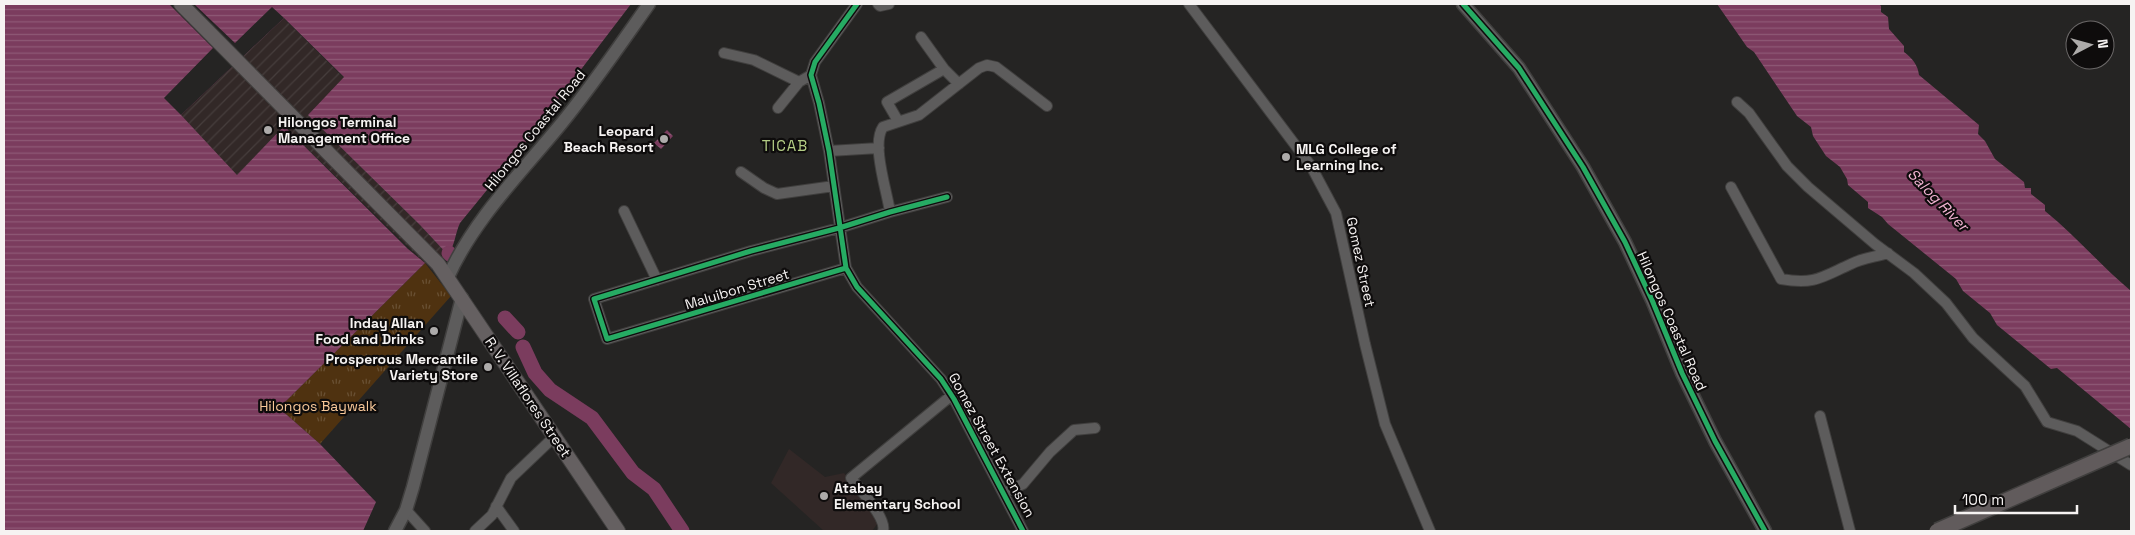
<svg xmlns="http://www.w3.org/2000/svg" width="2135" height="535" viewBox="0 0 2135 535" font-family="'Space Grotesk',sans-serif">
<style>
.built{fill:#322827}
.industrial{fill:url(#industrial-furrows)}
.park{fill:url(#park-tufts)}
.water{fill:url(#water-rules)}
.pier{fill:#252423}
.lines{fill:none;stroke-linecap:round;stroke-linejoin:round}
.river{stroke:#7b3c5e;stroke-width:15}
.minor-casing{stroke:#403f3e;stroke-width:12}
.tertiary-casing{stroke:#403f3e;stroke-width:15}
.secondary-casing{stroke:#403f3e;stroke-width:16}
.minor{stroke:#5d5c5c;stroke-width:10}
.tertiary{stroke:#5d5c5c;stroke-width:12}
.secondary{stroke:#656061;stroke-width:14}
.primary-bridge-casing{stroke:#403f3e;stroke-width:18;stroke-linecap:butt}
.primary-bridge{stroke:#615b5c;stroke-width:15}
.cycleway-casing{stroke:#0e0c0c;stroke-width:8}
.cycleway{stroke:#26ab63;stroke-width:5}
.poi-dot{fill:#adabaa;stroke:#0e0c0c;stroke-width:2}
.labels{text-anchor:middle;stroke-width:4.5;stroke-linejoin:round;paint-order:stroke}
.poi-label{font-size:14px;font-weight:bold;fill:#f6f3f2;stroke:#0e0c0c;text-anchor:start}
.street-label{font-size:14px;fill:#f6f3f2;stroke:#0e0c0c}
.park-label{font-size:14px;fill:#f8c899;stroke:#0e0c0c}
.neighbourhood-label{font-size:15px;letter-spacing:1px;fill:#b3cc84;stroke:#0e0c0c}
.water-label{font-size:15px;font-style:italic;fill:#f3b4d3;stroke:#0e0c0c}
</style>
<defs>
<pattern id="industrial-furrows" width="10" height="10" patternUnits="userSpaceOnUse" patternTransform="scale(1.25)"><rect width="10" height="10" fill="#322827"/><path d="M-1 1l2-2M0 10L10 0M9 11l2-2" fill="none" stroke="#463d3c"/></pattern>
<pattern id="park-tufts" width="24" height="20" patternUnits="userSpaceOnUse" patternTransform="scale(1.25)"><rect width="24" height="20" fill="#4f3210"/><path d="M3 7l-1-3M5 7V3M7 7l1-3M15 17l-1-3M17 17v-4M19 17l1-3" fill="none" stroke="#695033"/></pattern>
<pattern id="water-rules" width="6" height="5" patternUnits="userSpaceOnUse" patternTransform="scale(1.25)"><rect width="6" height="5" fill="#7b3c5e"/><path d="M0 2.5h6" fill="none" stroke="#8e5976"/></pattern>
</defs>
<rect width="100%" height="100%" fill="#252423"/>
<!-- built -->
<path class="built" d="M789,449L825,477L844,473L872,510L878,523L872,531H824L771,483Z"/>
<!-- industrial -->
<path class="industrial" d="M272,7L344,78L308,115L420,225L448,255L432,270L284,126L237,175L164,98Z"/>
<!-- park -->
<path class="park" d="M425,263L451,296L320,444L279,408Z"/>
<!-- water -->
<path class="water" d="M4,4H631L518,152L460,223C455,234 455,245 448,255L420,225L308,115L344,77L284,18L181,115L237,175L284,126L408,249L425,263L279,408L320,444L376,502L363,531H4Z
M1717,4H1879L1881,6V12L1888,17L1889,29L1904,46V52C1912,58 1918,65 1919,75L1979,125L1978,134L1985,141L1995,159L2024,182L2025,188H2031V194L2045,205V211C2076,236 2101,266 2131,291V429L2057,368L2051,369L1997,325L1990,313L1963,291L1956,279L1888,224L1882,217L1868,208V202L1848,185L1847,179L1840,167L1826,156L1813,136L1811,127L1797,116L1754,52L1747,47Z
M667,130L673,136L661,149L654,143Z"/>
<!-- pier -->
<path class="pier" d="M169,4H194L235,43L272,7L284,18L181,115L164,98L213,48Z"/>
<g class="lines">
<!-- river -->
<path class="river" d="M449,253L451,255
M505,318L518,332
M523,347L535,373L550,390L592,418L633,473L654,489L682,531"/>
<defs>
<path id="minor" d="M857,4L815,62L811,75L819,103L829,151L846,268L857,287L941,379L954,399L1023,531
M878,4L880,6L889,4
M1189,4L1311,166L1336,213L1365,344L1385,424L1430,531
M921,37L944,69
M724,53L754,60L799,82L811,75
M1737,102L1749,113L1787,166L1808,187L1875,244L1914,273L1946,303L1973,338L2025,386L2047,422L2077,431L2131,465
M778,108L799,82
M898,121L887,102L944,69L959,84
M829,151L879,148
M741,172L764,188L777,194L834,186
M1731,187L1781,279C1815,285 1822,277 1851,264C1862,258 1876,257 1888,253
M624,211L657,280
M890,212C887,191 871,144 883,127L919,115L979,68L987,65L996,67L1047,106
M846,268L607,339L594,299L751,251L839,228L890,212L947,197
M1820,416L1850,531
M1004,493L1023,484L1050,452L1074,430L1095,428
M496,506L514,531
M406,510L425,531
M475,531L492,515L511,478L554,437
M883,531C887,518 860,490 851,478L952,395"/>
<path id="tertiary" d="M1463,4L1519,68L1583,167L1625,242L1652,300L1682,373L1715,441L1765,531
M448,277C474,219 521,173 561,124C592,86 620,45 649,4
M395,531L406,510L413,487L462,298"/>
<path id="secondary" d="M181,4L438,264L618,531"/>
</defs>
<!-- minor casing -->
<use href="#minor" class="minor-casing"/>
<!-- tertiary casing -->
<use href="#tertiary" class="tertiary-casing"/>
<!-- secondary casing -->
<use href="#secondary" class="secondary-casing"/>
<!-- minor -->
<use href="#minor" class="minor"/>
<!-- tertiary -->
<use href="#tertiary" class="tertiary"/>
<!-- secondary -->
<use href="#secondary" class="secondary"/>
<defs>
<path id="primary-bridge" d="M1937,531L2131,446"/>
</defs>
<!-- primary-bridge casing -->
<use href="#primary-bridge" class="primary-bridge-casing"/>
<!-- primary-bridge -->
<use href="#primary-bridge" class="primary-bridge"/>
<defs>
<path id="cycleway" d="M857,4L815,62L811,75L819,103L829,151L846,268L857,287L941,379L954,399L1023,531
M1463,4L1519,68L1583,167L1625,242L1652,300L1682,373L1715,441L1765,531
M846,268L607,339L594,299L751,251L839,228L890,212L947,197"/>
</defs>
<!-- cycleway casing -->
<use href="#cycleway" class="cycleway-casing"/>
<!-- cycleway -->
<use href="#cycleway" class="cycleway"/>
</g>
<!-- markers -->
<g class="poi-dot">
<circle cx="268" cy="130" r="5"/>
<circle cx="664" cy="139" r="5"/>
<circle cx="1286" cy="157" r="5"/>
<circle cx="434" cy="331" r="5"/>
<circle cx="488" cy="367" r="5"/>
<circle cx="824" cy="496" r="5"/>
</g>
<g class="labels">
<!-- poi labels -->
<g class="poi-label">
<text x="278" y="127">Hilongos Terminal<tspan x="278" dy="16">Management Office</tspan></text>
<text x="654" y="136" text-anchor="end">Leopard<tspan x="654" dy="16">Beach Resort</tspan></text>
<text x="1296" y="154">MLG College of<tspan x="1296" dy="16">Learning Inc.</tspan></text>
<text x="424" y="328" text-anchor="end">Inday Allan<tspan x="424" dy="16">Food and Drinks</tspan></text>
<text x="478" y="364" text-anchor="end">Prosperous Mercantile<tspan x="478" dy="16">Variety Store</tspan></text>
<text x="834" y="493">Atabay<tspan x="834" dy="16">Elementary School</tspan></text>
</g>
<!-- street labels -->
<g class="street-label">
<text transform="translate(535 130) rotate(-51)" y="5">Hilongos Coastal Road</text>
<text transform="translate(1361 262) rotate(78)" y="5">Gomez Street</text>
<text transform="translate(737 289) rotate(-17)" y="5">Maluibon Street</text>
<text transform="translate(1672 321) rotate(66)" y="5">Hilongos Coastal Road</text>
<text transform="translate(528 397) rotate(56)" y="5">R. V. Villaflores Street</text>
<text transform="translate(992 445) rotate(61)" y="5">Gomez Street Extension</text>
</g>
<!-- park labels -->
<g class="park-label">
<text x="318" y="411">Hilongos Baywalk</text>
</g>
<!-- neighbourhood labels -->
<g class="neighbourhood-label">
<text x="785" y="151">TICAB</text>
</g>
<!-- water labels -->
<g class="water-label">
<text transform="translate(1938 200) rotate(46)" y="5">Salog River</text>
</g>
</g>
<!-- border -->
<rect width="2135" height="535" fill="none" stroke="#f6f3f2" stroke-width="10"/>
<!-- north arrow -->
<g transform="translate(2090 45) rotate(84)"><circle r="24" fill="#0e0c0c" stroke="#6b6868"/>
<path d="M0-4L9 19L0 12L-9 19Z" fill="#adabaa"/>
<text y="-8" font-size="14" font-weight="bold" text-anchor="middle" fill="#f6f3f2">N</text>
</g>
<!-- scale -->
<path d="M1955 505v8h122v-8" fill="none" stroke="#f6f3f2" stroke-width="2.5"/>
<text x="1962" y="505" font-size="15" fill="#f6f3f2" stroke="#0e0c0c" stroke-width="4" paint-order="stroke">100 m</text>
</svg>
